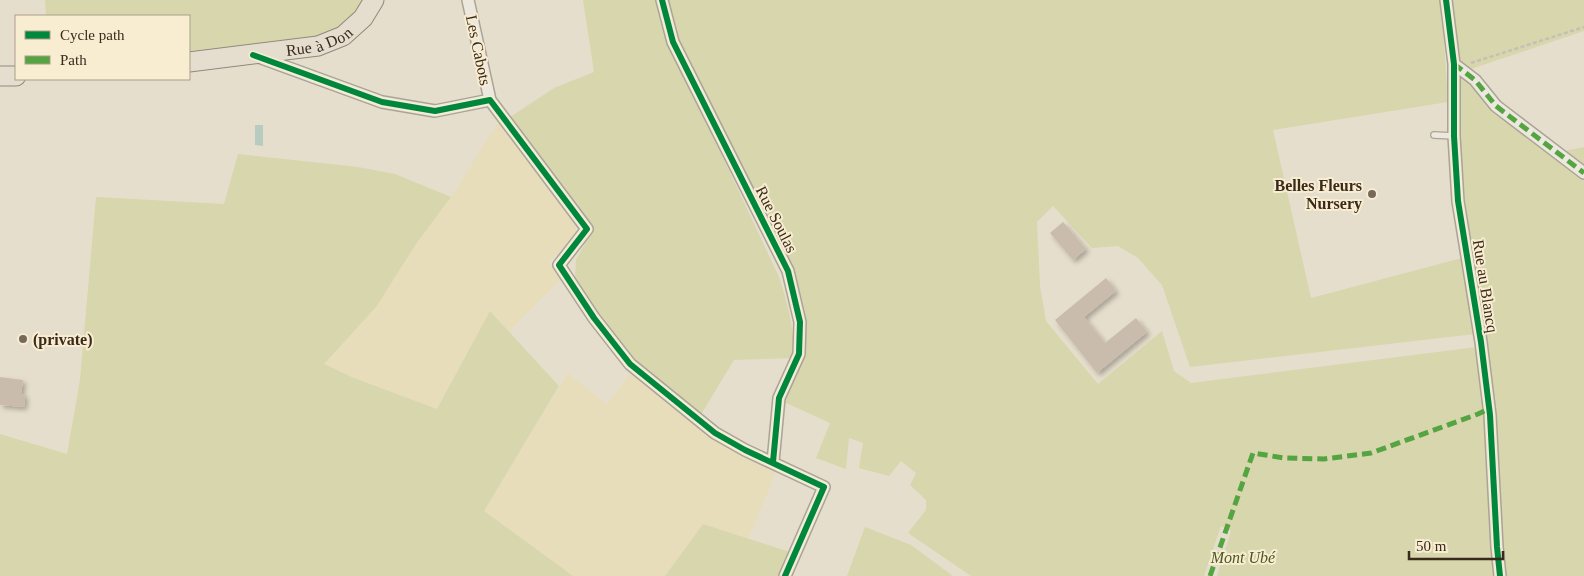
<svg xmlns="http://www.w3.org/2000/svg" width="1584" height="576" viewBox="0 0 1584 576" font-family="Georgia,serif">
<style>
.farmland{fill:#e7ddbb}
.green{fill:#d7d6ad}
.water{fill:#b8cbbf}
.building{fill:#cabcad;filter:url(#shadow)}
.lines{fill:none;stroke-linecap:round;stroke-linejoin:round}
.lane-casing{stroke:#aba395;stroke-width:8}
.street-casing{stroke:#aba395;stroke-width:14}
.primary-casing{stroke:#90887c;stroke-width:21}
.path{stroke:#c6bfb5;stroke-width:2.5;stroke-dasharray:4 2.5;stroke-linecap:butt}
.lane{stroke:#ede8de;stroke-width:5.5}
.street{stroke:#ede8de;stroke-width:11}
.primary{stroke:#e5decf;stroke-width:19}
.quiet{stroke:#54a441;stroke-width:5;stroke-dasharray:10 5;stroke-linecap:butt}
.cycleway-casing{stroke:#f8ecd1;stroke-width:9}
.cycleway{stroke:#00873e;stroke-width:6}
.poi-dot{fill:#76695a;stroke:#f8ecd1;stroke-width:2}
.labels{text-anchor:middle;stroke-width:4;stroke-linejoin:round;paint-order:stroke}
.street-label{font-size:16px;fill:#3a2a1c;stroke:#f8ecd1}
.poi-label{font-size:16px;font-weight:bold;fill:#3a2a1c;stroke:#f8ecd1;text-anchor:end}
.park-label{font-size:16px;font-style:italic;fill:#4c5821;stroke:#f8ecd1}
</style>
<defs>
<filter id="shadow"><feDropShadow dx="3" dy="3" stdDeviation="2.5" flood-color="#0004"/></filter>
</defs>
<rect width="100%" height="100%" fill="#e6decc"/>
<!-- farmland -->
<path class="farmland" d="M499,121L576,227V237L549,262L561,279L509,331L490,311L437,409L354,378L324,364L376,307L416,244L451,197Z
M631,372L710,435L778,467L748,539L703,524L665,576H573L484,511L568,373L607,405Z"/>
<!-- green -->
<path class="green" d="M45,0H367L349,22L319,36L189,51V16H46Z
M583,0H658L667,38L779,277C788,305 795,329 793,358L734,360L700,416L632,357L600,318L575,277L576,260L593,229L510,117L554,88L594,72Z
M668,0H1441L1443,24L1448,102L1273,130L1311,298L1462,258L1475,334L1190,367L1162,285L1138,258L1118,246L1092,248L1053,206L1037,222L1040,286L1046,321L1098,384L1162,331L1174,371L1191,383L1477,347L1486,416L1492,558L1495,576H1217L1231,531L1221,526L1204,576H971L908,533L926,510V500L910,485L916,473L901,461L889,476L859,468L863,443L849,438L846,469L816,458L830,423L782,401L805,322L677,36Z
M1451,0H1584V31L1471,69L1463,63L1458,56Z
M1459,75L1465,76L1584,176V576H1506L1502,547L1494,398L1469,235L1461,161Z
M1584,147V169L1559,152Z
M238,154L358,167L395,174L451,197L416,244L376,307L324,364L354,378L437,409L490,311L559,386L484,511L573,576H0V434L67,454L80,380L96,197L224,204Z
M703,524L790,552L781,576H665Z
M865,527L911,545L953,576H847Z"/>
<!-- water -->
<path class="water" d="M255,125H263V146L255,145Z"/>
<!-- building -->
<path class="building" d="M1063,222L1086,249L1073,260L1050,233Z
M1106,278L1116,291L1084,317L1105,343L1136,318L1147,332L1097,373L1055,320Z
M0,377L23,380L21,394L25,395L24,407L0,405Z"/>
<g class="lines">
<defs>
<path id="lane" d="M1434,135L1454,136"/>
<path id="street" d="M468,0L490,100
M662,0L673,42L788,271L800,322L799,354L779,398L773,462
M1446,0L1454,64V136L1458,201L1481,342L1490,415L1497,547L1500,576
M256,56L382,102L435,111L490,100L587,229L559,265L594,318L630,364L715,433L745,450L824,487L785,576
M1454,64L1475,80L1496,106L1584,173"/>
<g id="primary">
<path id="s1" d="M189,62L318,46L343,36L363,18L374,0"/>
<path d="M0,76H16"/>
</g>
</defs>
<!-- lane casing -->
<use href="#lane" class="lane-casing"/>
<!-- street casing -->
<use href="#street" class="street-casing"/>
<!-- primary casing -->
<use href="#primary" class="primary-casing"/>
<!-- path -->
<path class="path" d="M1471,63L1584,27"/>
<!-- lane -->
<use href="#lane" class="lane"/>
<!-- street -->
<use href="#street" class="street"/>
<!-- primary -->
<use href="#primary" class="primary"/>
<!-- quiet -->
<path class="quiet" d="M1454,64L1475,80L1496,106L1584,173
M1210,576L1253,453L1284,458L1324,459L1371,453L1478,414L1489,409"/>
<defs>
<path id="cycleway" d="M662,0L673,42L788,271L800,322L799,354L779,398L773,462
M1446,0L1454,64V136L1458,201L1481,342L1490,415L1497,547L1500,576
M253,55L382,102L435,111L490,100L587,229L559,265L594,318L630,364L715,433L745,450L824,487L785,576"/>
</defs>
<!-- cycleway casing -->
<use href="#cycleway" class="cycleway-casing"/>
<!-- cycleway -->
<use href="#cycleway" class="cycleway"/>
</g>
<!-- markers -->
<g class="poi-dot">
<circle cx="1372" cy="194" r="5"/>
<circle cx="23" cy="339" r="5"/>
</g>
<g class="labels">
<!-- street labels -->
<g class="street-label">
<text dy="6" stroke="none"><textPath href="#s1" startOffset="132">Rue à Don</textPath></text>
<text transform="translate(479 50) rotate(78)" y="6">Les Cabots</text>
<text transform="translate(777 219) rotate(63)" y="6">Rue Soulas</text>
<text transform="translate(1486 286) rotate(81)" y="6">Rue au Blancq</text>
</g>
<!-- poi labels -->
<g class="poi-label">
<text x="1362" y="191">Belles Fleurs<tspan x="1362" dy="18">Nursery</tspan></text>
<text x="33" y="345" text-anchor="start">(private)</text>
</g>
<!-- park labels -->
<g class="park-label">
<text x="1243" y="563">Mont Ubé</text>
</g>
</g>
<!-- legend -->
<rect x="15" y="15" width="175" height="65" fill="#f8ecd1" stroke="#ac9e89"/>
<rect x="25" y="31" width="25" height="8" fill="#00873e" stroke="#ac9e89"/>
<text x="60" y="40" font-size="15" fill="#3a2a1c">Cycle path</text>
<rect x="25" y="56" width="25" height="8" fill="#54a441" stroke="#ac9e89"/>
<text x="60" y="65" font-size="15" fill="#3a2a1c">Path</text>
<!-- scale -->
<path d="M1409 551v8h94v-8" fill="none" stroke="#3a2a1c" stroke-width="2.5"/>
<text x="1416" y="551" font-size="15" fill="#3a2a1c" stroke="#f8ecd1" stroke-width="4" paint-order="stroke">50 m</text>
</svg>
